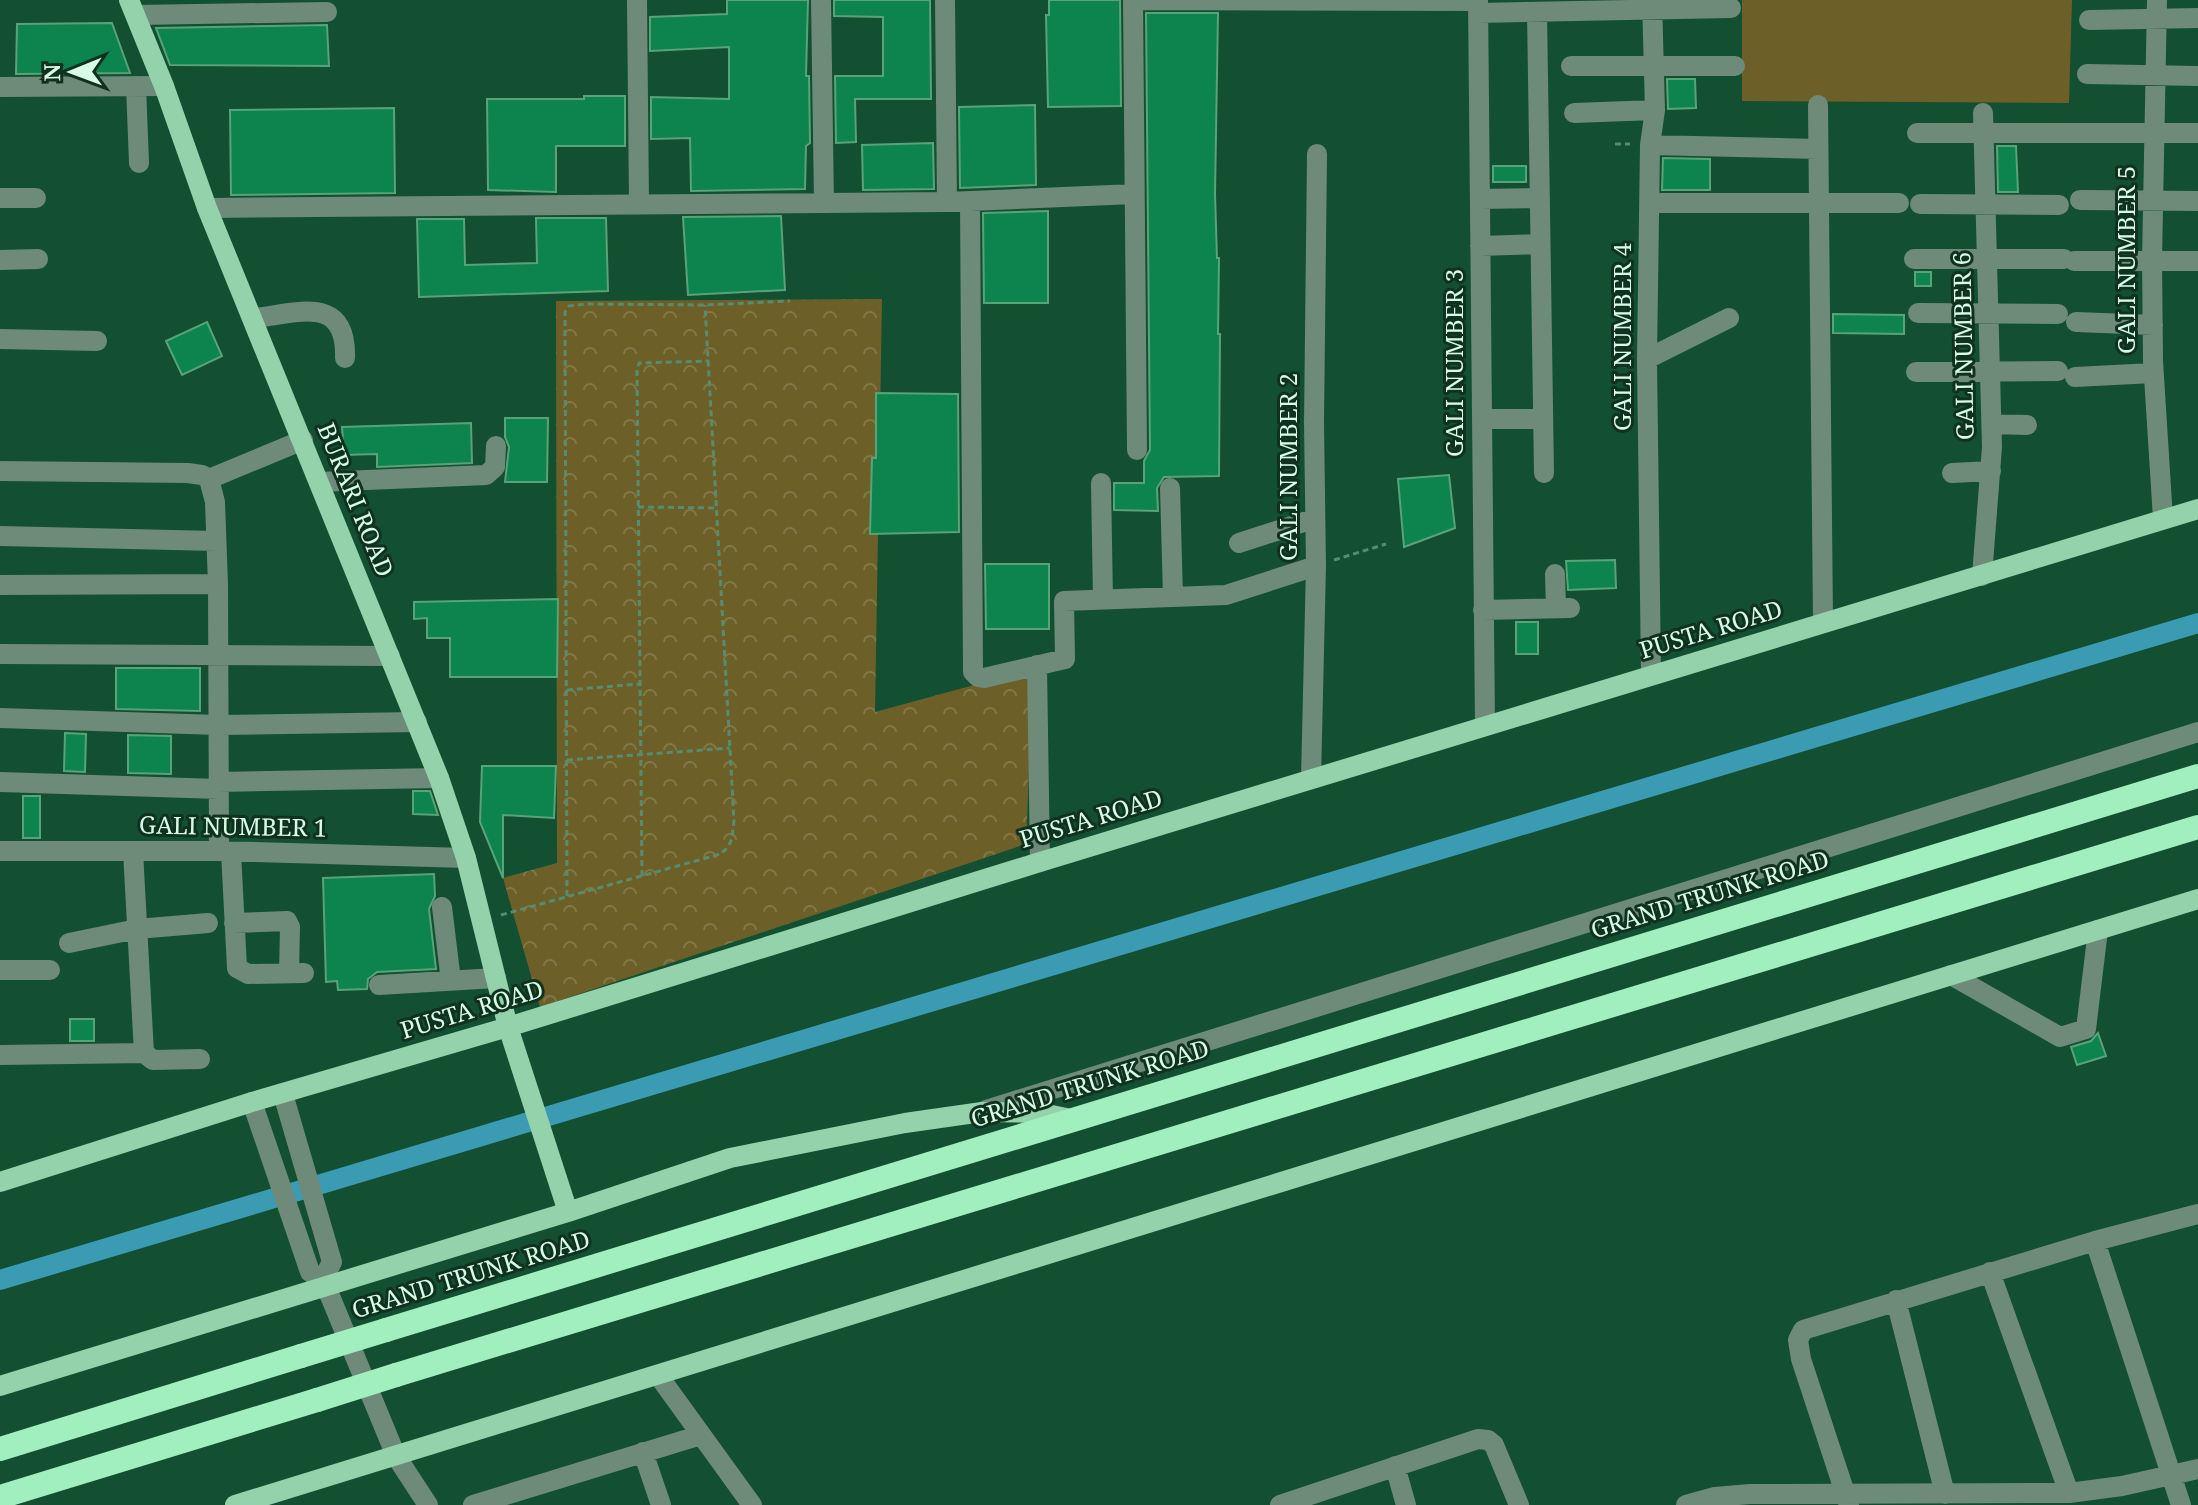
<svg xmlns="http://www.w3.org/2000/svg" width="2198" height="1505" viewBox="0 0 2198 1505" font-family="'Noto Serif',serif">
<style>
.grass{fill:#6c6028}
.park{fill:url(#park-crowns)}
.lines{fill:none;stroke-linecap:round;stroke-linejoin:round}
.canal{stroke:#3b9bb2;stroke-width:20}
.building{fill:#0d834e;stroke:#58a377;stroke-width:2}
.path{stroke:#588c70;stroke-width:3;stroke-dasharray:6 4;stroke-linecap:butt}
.minor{stroke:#6d8b78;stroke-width:20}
.major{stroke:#93d2ab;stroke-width:20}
.highway{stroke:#a1eebe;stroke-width:24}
.highway-bridge{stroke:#a1eebe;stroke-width:24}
.labels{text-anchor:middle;stroke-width:6;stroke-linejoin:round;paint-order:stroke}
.street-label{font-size:24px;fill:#d7fce3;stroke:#11311f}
</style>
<defs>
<pattern id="park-crowns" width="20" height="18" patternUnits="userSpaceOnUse" patternTransform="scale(2)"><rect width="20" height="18" fill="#6c6028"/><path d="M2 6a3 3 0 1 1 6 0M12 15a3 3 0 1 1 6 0" fill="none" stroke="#807847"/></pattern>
</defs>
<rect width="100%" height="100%" fill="#134f31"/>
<!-- grass -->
<path class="grass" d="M1742,0H2072L2069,103L1742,101Z"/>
<!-- park -->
<path class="park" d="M882,299L875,712L1033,669L1026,844L540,1007L503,878L557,863L556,301Z"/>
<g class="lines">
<!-- canal -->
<path class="canal" d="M0,1280L2198,623"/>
</g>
<!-- building -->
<path class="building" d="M727,0H808L806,76H809L810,143L806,146L805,189L691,191L690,138L651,139V97L729,99V47L650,51V17L727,14Z
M834,0H930L931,99H855L856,142L836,143L835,76H883V17L834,16Z
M1049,0H1120L1121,106L1048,107L1046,15H1049Z
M1146,13H1218L1215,194L1217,258H1219L1218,334H1220L1219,476L1164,477L1157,488L1158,511L1114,510V483H1144V461L1150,450Z
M112,23L130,73L16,74L17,24Z
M327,25L329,66L170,65L156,28Z
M1667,79H1695L1696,108L1668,109Z
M584,96H625V146H556V192L488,190L487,99H584Z
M1035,105L1036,185L960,188L959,107Z
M394,108L395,193L231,195L230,110Z
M933,143L934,189L863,190L862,145Z
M1997,146H2016L2018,192H1998Z
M1663,158L1710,159V190H1662Z
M1493,166H1526V182H1493Z
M1048,211V303H984L983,213Z
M781,216L785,290L688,295L683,217Z
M536,218H606L608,291L419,297L417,219H464L465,265L537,263Z
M1915,272H1931V286H1915Z
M1833,314L1904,315V334L1833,333Z
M207,322L222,356L182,375L166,341Z
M876,393L958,394L959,532L870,534L872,458H876Z
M505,418H548L547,482H505L509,447L505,437Z
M471,423L472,463L377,467V454L344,455L342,427Z
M1449,475L1455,528L1404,547L1398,479Z
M1615,560L1616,588L1568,590L1566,561Z
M985,564H1049V629H986Z
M558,599L557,677H450V638H427V618L414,619V602Z
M1516,622H1538V654H1516Z
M116,668H200V711L116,709Z
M65,733L86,734L85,772L64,771Z
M128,735L171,736V774L128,773Z
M482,766H556L554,818L503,815V878L480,822Z
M413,791H430L438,815L413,814Z
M23,796H40V838H23Z
M434,874L435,896L429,909L436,969L377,972L368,979L367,989L338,990L337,981L326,982L323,878Z
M70,1019H94V1041H70Z
M2098,1033L2106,1056L2077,1065L2071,1047L2091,1041Z"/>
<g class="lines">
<!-- path -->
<path class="path" d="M1615,144H1630
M638,507L718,508
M1334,560L1386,544
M567,690L639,684
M567,760L730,748
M642,876L637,371L639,363L709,361
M567,896L565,312L569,306L587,304L705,305L790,301
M501,915L717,855C733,848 732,836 734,821L705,305"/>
<!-- minor -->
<path class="minor" d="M637,0L639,204
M821,0L824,203
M945,0L947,202
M1478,0L1485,726
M2157,0L2152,260L2153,361L2163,519
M1537,12L1544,473
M1478,13L1731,8
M136,15L327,12
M2089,20L2198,18
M1571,66H1735
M2087,74L2198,76
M136,86L139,163
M0,87L164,86
M1818,105L1823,622
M1574,113L1655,110
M1917,133H2198
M1650,145L1818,149
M0,198H36
M1480,199L1540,198
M2080,200L2198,201
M970,201L973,672L978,677L984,678L1065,659L1064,601L1226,595L1316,566
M1650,203H1899
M1920,204L2059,205
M207,208L947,202L1134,194
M1480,246L1540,244
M1914,259H2064
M0,260L38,259
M2074,261H2198
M1918,313L2058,314
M253,318C296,314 347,293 345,358
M2076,322L2153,325
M0,339L97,341
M1647,359L1729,318
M1916,372L2058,371
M2075,377L2153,373
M1482,419H1543
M1992,424L2027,425
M1137,450L1133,0L1478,1
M0,471L188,473L202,475L209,479L303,440
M1952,473L1991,471
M209,479L215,502L218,584L219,851
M319,482L486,475L495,467L496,446
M1101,483L1103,600
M1170,488L1173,597
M0,536L216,541
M1239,543L1313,519
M1555,574L1556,608
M1982,576L1992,447L1983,113
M0,585L218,584
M1483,610L1570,608
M0,654L390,656
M1037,665L1040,862
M1651,675L1647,359L1650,145L1655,110L1652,0
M0,718L219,725L417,722
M1311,779L1316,566L1314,423L1317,154
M0,782L219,789
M218,782L439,778
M0,851H219L466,858
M133,851L144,1053L153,1060L200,1059
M231,852L237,968L248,974L304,973
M442,907L451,981
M234,923L287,921L290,927L289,973
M69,943L137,929L208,923
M0,970H50
M1951,975L2060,1037L2086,1029L2098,930
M379,985L496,978
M0,1055L144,1053
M283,1094L332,1262L323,1279
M252,1102L310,1272L323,1279L396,1456L428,1505
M986,1110L2198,732
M2095,1241L2181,1505
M1990,1272L2069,1493
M1896,1300L1945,1494
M658,1375L752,1505
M643,1452L661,1505
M1395,1466L1406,1505
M473,1505L701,1435
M1280,1505L1478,1439L1488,1440L1494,1445L1519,1505
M1686,1505L1715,1497L1750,1494L2069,1493L2122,1486L2198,1469
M1849,1505L1801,1359L1798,1340L1803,1330L2095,1241L2198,1214"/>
<!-- major -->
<path class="major" d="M129,0L164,86L207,208L439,778L466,858L508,1027L568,1212
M0,1182L252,1102L508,1027L1040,862L2198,509
M0,1386L568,1212L730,1158L905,1123L982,1112L1042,1113L1071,1119
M235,1505L2198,899"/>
<!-- highway -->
<path class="highway" d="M386,1330L2198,776
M396,1375L2198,827
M0,1449L301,1356
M0,1497L317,1400"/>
<!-- highway-bridge -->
<path class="highway-bridge" d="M301,1356L386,1330
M317,1400L396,1375"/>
</g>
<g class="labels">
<!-- street labels -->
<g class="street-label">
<text transform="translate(2127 260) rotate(-90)" y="8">GALI NUMBER 5</text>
<text transform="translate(1623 337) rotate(-90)" y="8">GALI NUMBER 4</text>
<text transform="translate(1964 346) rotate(-91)" y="8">GALI NUMBER 6</text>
<text transform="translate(1455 363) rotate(-90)" y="8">GALI NUMBER 3</text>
<text transform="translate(1289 467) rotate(-90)" y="8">GALI NUMBER 2</text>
<text transform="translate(355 500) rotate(68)" y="8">BURARI ROAD</text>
<text transform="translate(1711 630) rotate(-17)" y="8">PUSTA ROAD</text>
<text transform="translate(1091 819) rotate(-17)" y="8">PUSTA ROAD</text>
<text transform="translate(233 827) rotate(1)" y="8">GALI NUMBER 1</text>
<text transform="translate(1710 895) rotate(-17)" y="8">GRAND TRUNK ROAD</text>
<text transform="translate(472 1010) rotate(-17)" y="8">PUSTA ROAD</text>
<text transform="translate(1090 1084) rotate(-17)" y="8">GRAND TRUNK ROAD</text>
<text transform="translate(471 1275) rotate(-17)" y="8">GRAND TRUNK ROAD</text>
</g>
</g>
<!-- north arrow -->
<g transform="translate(72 72) rotate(269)" stroke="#11311f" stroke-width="6" paint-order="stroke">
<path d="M0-6L14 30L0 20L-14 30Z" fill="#d7fce3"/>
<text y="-12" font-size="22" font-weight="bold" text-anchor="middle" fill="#d7fce3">N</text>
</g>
</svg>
